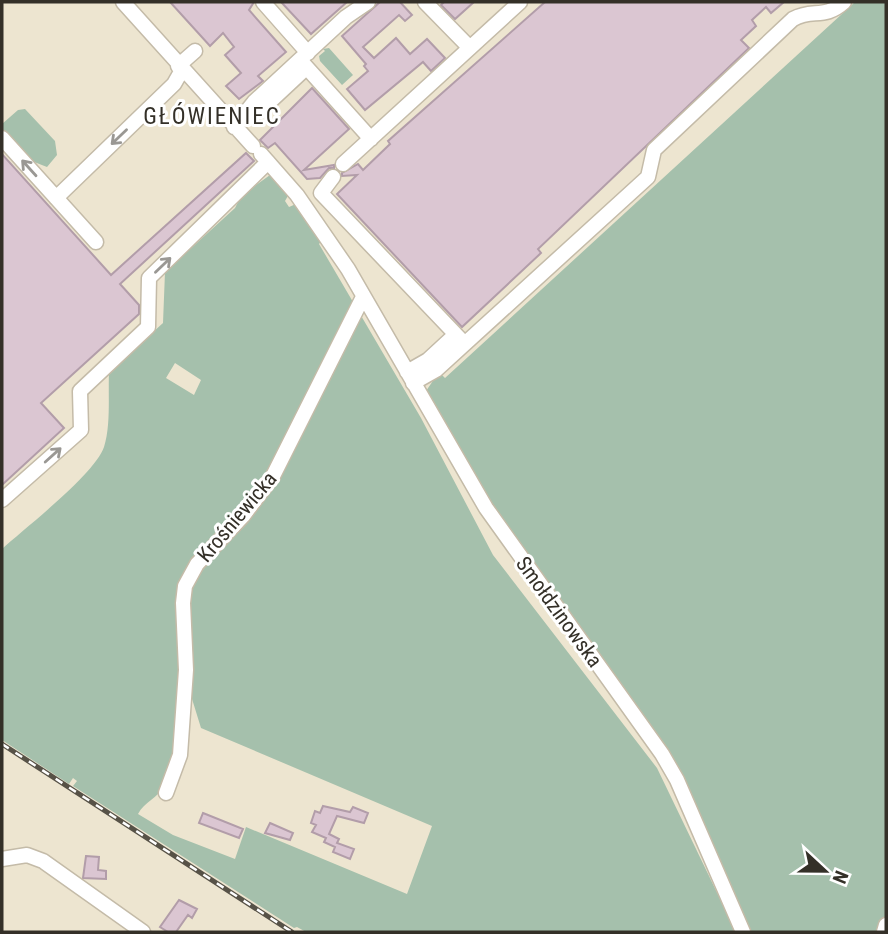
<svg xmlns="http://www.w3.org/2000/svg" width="888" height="934" viewBox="0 0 888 934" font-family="'Roboto Condensed',sans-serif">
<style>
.green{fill:#a5c0ac;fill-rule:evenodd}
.building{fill:#dbc6d2;stroke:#b29da9;stroke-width:2}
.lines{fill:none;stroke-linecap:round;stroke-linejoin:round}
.minor-casing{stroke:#c4bba8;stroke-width:17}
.minor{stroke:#fff;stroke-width:14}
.rail-casing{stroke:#575247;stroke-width:5}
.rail{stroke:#fff;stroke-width:2.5;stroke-dasharray:8;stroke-linecap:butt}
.oneway{stroke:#9a9894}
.labels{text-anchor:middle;stroke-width:6;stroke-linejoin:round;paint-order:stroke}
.street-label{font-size:21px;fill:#343028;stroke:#fff}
.neighbourhood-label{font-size:23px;letter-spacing:2px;fill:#343028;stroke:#fff}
</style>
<rect width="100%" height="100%" fill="#ede5d0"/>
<!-- green -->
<path class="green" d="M855,2H886V932H748L687,792L496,517L426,391L439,372L445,378Z
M329,48L353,75L342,85L320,61L319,56L325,51L323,49Z
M25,109L55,141L57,155L47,167L24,158L2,133V124L18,110Z
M270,175L289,194L285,201L289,207L296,204L323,239L319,244L421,418L493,555L657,768L736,932H306L297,927L294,928L73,786L77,781L73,778L69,784L2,740V549C25,528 95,474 104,447C111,425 108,395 109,372L163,323L165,272L235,208L241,196ZM175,363L201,380L194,395L166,378ZM180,660L201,728L432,826L407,894L246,827L235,859L173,835L138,814C144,802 158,798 164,786C184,750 178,699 180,660Z"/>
<!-- building -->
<path class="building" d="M170,2H254L249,10L286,52L258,76L263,81L239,99L226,86L241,73L225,55L234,47L223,33L210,46Z
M281,2H347L311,34Z
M380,2H400L412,15L405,21L399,15L363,47L374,58L396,38L410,54L427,39L445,58L431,71L423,62L365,110L347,89L368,71L364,66L366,64L342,36Z
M444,2H474L455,19L441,5Z
M545,2H784L771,13L766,7L752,20L756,26L741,40L749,48L538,249L541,253L462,327L337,194L357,175L342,176V173L358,164L363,170L390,144L388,141Z
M312,88L349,129L304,170L334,165V168H329L320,178L307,179L275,143L268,148L260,140Z
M246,153L254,161L120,284L139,305V314L41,403L64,428L2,485V154L111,275Z
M323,806L350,812L353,807L368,813L364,823L337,816L329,834L339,839L337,843L354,849L350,859L333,852L335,847L324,842L326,838L312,832L316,825L311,823L315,811L320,813Z
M203,813L243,829L239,838L199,823Z
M270,823L293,833L290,840L265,833Z
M86,856L99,857L98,870L106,871V879L83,878Z
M179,900L197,909L192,918L188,915L176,932H168L160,927Z"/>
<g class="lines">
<defs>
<path id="minor" d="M123,2L253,146
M263,2L308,53
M425,2L470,48
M300,60L371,139
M178,66L195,51
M245,118L261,110L306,68
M234,127L254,102L346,17L368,2
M2,138L96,242
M261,154L297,195L348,269L486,508L662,754L677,780L743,932
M343,164L520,2
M333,177L321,193L464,343
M56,198L174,84L182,70
M407,372L428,360L454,336
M413,383L436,370L648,177L654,150L793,19C813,8 824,20 844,2
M2,500L81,430L80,391L148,327L149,278L268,162
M166,793L180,755L186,670L183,603L185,586L197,564L243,516L273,476L363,297
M2,859L27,855L43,861L143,932
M884,932L886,925"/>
</defs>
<!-- minor casing -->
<use href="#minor" class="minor-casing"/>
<!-- minor -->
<use href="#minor" class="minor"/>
<defs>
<path id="rail" d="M2,744L292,932"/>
</defs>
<!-- rail casing -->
<use href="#rail" class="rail-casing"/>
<!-- rail -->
<use href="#rail" class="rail"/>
</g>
<!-- one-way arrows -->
<defs><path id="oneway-shaft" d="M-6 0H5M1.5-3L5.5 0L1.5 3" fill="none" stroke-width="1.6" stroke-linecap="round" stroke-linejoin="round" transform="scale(1.75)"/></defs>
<g class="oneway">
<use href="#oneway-shaft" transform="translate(119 137) rotate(136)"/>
<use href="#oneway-shaft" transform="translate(29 168) rotate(-132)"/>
<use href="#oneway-shaft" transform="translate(163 265) rotate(-44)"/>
<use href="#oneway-shaft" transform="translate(53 455) rotate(-42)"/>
</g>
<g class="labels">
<!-- street labels -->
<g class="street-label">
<text transform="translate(237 517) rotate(-50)" y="7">Krośniewicka</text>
<text transform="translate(559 612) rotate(54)" y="7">Smołdzinowska</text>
</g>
<!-- neighbourhood labels -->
<g class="neighbourhood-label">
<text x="212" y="124">GŁÓWIENIEC</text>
</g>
</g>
<!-- border -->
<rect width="888" height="934" fill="none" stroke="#343028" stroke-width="7"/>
<!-- north arrow -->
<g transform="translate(825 871) rotate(112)" stroke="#ffffff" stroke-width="5" paint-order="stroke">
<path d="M0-5L12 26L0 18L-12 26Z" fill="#343028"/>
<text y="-10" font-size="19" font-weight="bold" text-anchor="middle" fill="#343028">N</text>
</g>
</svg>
